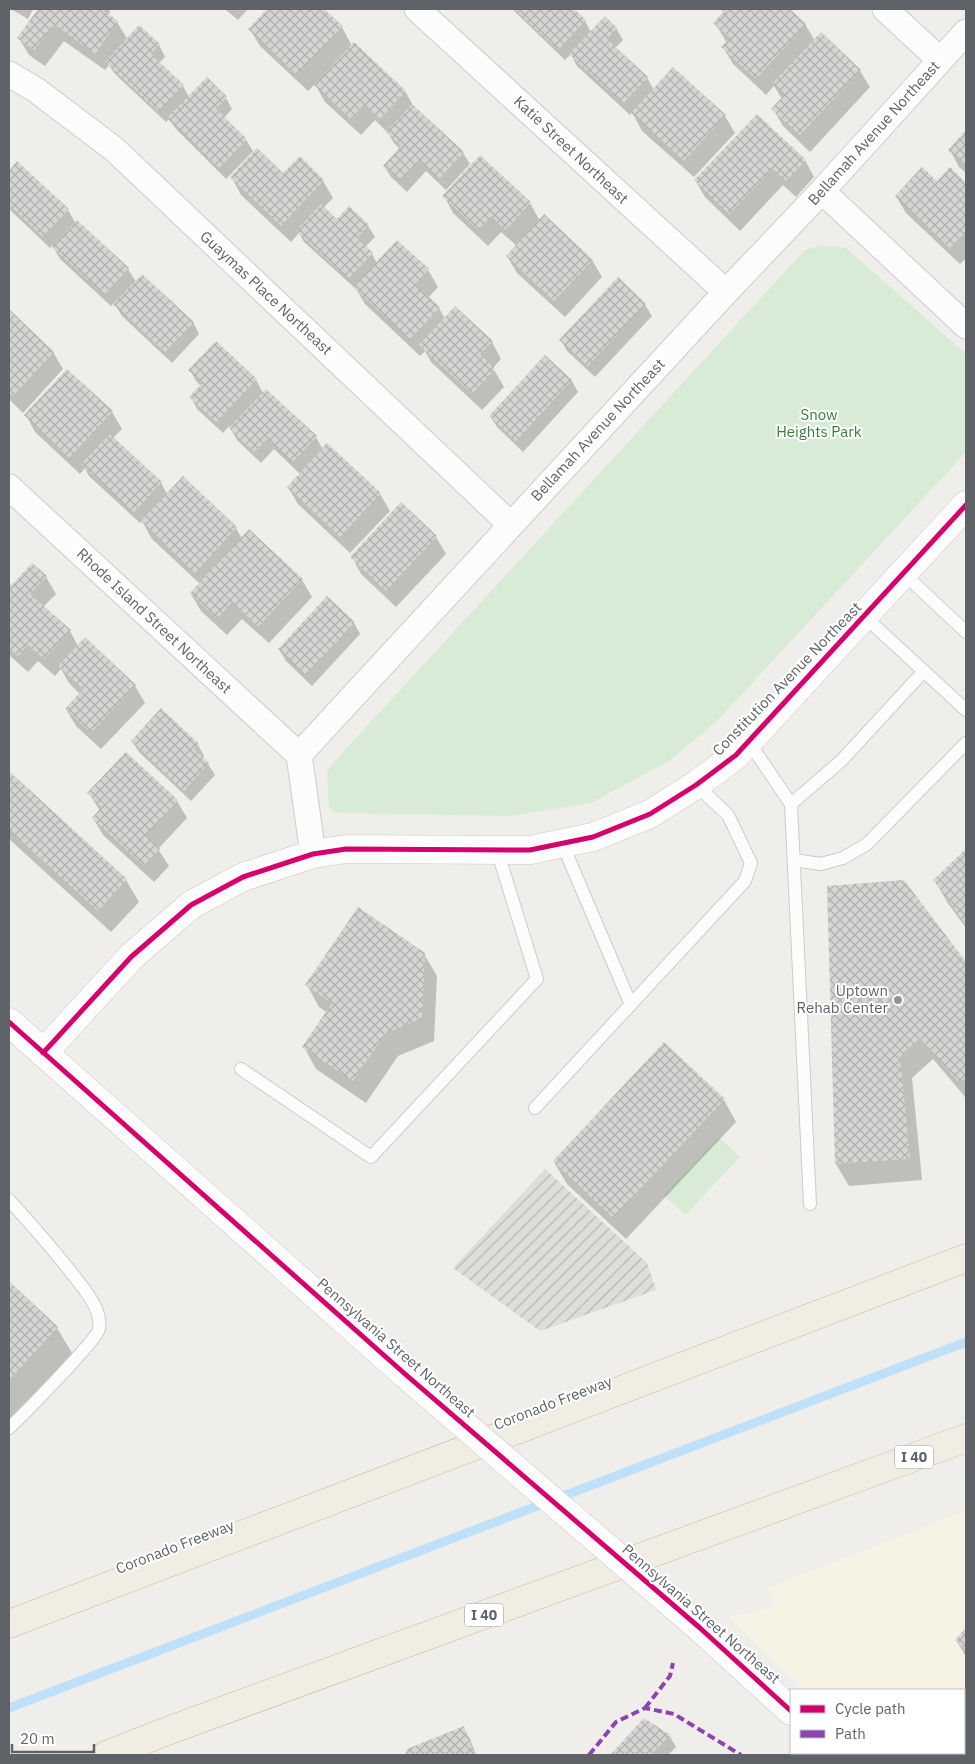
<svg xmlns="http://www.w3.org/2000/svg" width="975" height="1764" viewBox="0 0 975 1764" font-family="'IBM Plex Sans',sans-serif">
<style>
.commercial{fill:#f7f3e4}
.industrial{fill:url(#industrial-furrows)}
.park{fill:#d8ebd6}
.shadow{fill:#0003}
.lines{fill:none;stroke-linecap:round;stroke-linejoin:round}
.stream{stroke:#bfe0f9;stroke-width:9}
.building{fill:url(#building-cross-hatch)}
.lane-casing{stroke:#cbcccc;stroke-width:14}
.street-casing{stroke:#cbcccc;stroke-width:27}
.secondary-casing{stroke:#cacacb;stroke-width:29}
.highway-casing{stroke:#c8b996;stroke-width:29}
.lane{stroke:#fdfcfc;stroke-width:12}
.street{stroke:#fdfcfc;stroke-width:25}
.secondary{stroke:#fdfcfc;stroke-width:28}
.highway{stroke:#f0ede3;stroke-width:28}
.secondary-bridge-casing{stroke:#cacacb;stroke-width:29;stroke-linecap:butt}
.secondary-bridge{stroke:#fdfcfc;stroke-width:28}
.quiet{stroke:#8e44ad;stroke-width:4;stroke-dasharray:8 4;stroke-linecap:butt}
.cycleway-casing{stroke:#fff;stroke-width:8}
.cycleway{stroke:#d6006c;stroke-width:5}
.poi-dot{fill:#919496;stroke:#fff;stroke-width:2}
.labels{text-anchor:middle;stroke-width:4;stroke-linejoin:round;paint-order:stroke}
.shield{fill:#fff;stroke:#8f9295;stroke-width:1}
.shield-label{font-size:14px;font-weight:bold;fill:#5f6368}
.street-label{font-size:15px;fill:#5f6368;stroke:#fff}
.park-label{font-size:15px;fill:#348238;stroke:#fff}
.poi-label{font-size:15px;fill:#5f6368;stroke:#fff;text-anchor:end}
</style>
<defs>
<pattern id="industrial-furrows" width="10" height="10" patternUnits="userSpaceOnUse" patternTransform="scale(1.25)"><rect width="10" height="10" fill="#dfddda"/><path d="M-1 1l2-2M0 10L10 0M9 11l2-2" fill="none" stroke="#b8b7b5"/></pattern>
<pattern id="building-cross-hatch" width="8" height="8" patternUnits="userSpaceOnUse" patternTransform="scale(1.25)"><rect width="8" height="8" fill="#d6d5d3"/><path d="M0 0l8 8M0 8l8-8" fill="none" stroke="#b1b0af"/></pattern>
</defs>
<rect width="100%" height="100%" fill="#efeeea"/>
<!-- commercial -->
<path class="commercial" d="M966,1511V1744L964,1746V1690H805L728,1617L775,1607L768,1588Z
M872,1753H958L956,1755H875Z"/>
<!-- industrial -->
<path class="industrial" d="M545,1169L647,1263L656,1290L540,1331L453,1268Z"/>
<!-- park -->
<path class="park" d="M821,245L846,248L966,354V452L717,721L669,761L591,803L511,816L336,813L329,807L327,772L332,764L805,250Z
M719,1137L740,1157L685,1215L664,1195Z"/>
<!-- shadow -->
<path class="shadow" d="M11,9H33L28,19Z
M39,9H109L110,12L108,15L117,22L128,40L159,45L165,57L159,63L183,86L189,97L226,98L232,109L224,118L246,140L253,151L226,179L176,129L169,119L166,122L114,73L109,65L105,70L64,41L45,66L29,55L19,38Z
M225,9H248L238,20Z
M269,9H322L342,27L352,46L405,91L414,107L463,153L470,164L446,190L426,171L407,192L391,177L384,166L400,149L394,143L388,133L375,120L361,135L325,102L315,84L308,91L260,46L250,29Z
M512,9H572L585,21L591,32L616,28L623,40L615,48L647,78L654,90L725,116L735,133L694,177L642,131L632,112L630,115L577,66L571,54L565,60Z
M720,9H788L805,24L815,41L860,71L870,87L810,152L783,126L773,109L782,99L774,86L766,95L733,64L723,47L727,43L715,23L724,12Z
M966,132V173L959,167L950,150Z
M481,157L530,203L540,221L592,260L602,277L565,317L517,273L507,256L517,246L501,232L488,246L453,213L444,196Z
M805,160L814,177L796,197L783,185L740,231L705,197L695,180Z
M18,163L68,210L76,224L77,222L128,269L136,282L193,322L199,334L172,363L122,316L114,303L111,306L60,259L52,245L50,248L9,209V173Z
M950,169L966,184V258L960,264L906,213L896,196L937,183Z
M283,175L323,181L333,198L323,208L337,221L368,226L375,237L365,247L372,254L377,263L428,270L438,287L428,298L439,308L445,319L492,342L501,359L493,368L504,387L482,410L431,362L425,351L420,356L365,304L356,289L304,242L299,233L291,242L241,195L232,178Z
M645,305L652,316L595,377L567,351L561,340Z
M9,311L53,352L63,369L23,413L9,399Z
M545,357L572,381L578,392L523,452L497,427L490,416Z
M190,370L256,380L263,393L316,437L323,450L380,494L390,511L350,553L298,504L288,487L300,474L274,449L261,463L237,440L229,426L223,433L197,409L191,397L201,386L196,381Z
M112,412L122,429L113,438L161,483L167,494L183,478L236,528L242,539L302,580L312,597L269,643L242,619L227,635L201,611L191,594L200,584L152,539L142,521L140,523L89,476L85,468L80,474L35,432L26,415Z
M436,537L446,554L396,607L361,574L352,557Z
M46,577L56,594L43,607L70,631L78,646L135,686L145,703L101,749L76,726L66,709L80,694L69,683L61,669L55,676L38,661L28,672L9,655V582L12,587Z
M354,623L360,634L312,686L286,661L279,649Z
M132,741L198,745L204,756L202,758L208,764L215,775L191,801L139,752Z
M126,753L177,801L187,818L158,849L169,866L154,882L103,835L93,818L100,811L89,793Z
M9,773L126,880L139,902L111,932L9,839Z
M966,851V928L947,902L935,880Z
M903,881L966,964V1098L933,1059L912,1078L922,1180L849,1186L836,1164L829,887Z
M424,954L437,976L434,1041L398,1056L366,1103L316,1069L304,1047L328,1013L319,1007L307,985Z
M724,1100L736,1122L626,1239L567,1184L554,1162Z
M9,1283L57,1328L75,1358L9,1429Z
M966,1629V1657L956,1640Z
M644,1720L669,1735L676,1747L668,1755H612Z
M464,1728L470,1739L476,1755H407L408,1749Z"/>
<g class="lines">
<!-- stream -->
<path class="stream" d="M9,1708L966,1342"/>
</g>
<!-- building -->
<path class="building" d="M38,9H101L118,21L95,54L54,24L35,50L17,38Z
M267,9H324L343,26L297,75L248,29Z
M514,9H574L586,20L558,50Z
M726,9H790L806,24L756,79L721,47L730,38L713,23Z
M605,16L617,28L607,39L648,77L623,104L569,54Z
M139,25L160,44L151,54L184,85L159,112L105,62Z
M821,32L861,70L800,135L771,109L784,95L772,84Z
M354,42L406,91L380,119L364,104L351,119L314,85Z
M673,67L726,115L684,161L631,113Z
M207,77L227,97L216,109L247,139L219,168L167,118Z
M412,104L464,152L439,179L419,161L400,181L383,166L401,146L386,132Z
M757,114L806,160L786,181L773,169L729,214L694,180Z
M966,130V167L948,150Z
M257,148L283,173L300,156L324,180L281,226L230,177Z
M480,155L531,202L506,230L491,216L478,230L442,196Z
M17,161L69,209L43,237L9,205V171Z
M922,167L937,181L950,167L966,183V231L950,248L895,196Z
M321,204L337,219L349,206L369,225L357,238L373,253L348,279L296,231Z
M544,214L593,260L554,301L506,256Z
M77,220L129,268L104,295L52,247Z
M397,240L429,269L415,284L440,307L410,340L353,287Z
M142,274L194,322L165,352L113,304Z
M618,277L646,304L588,366L559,340Z
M455,306L493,341L480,354L495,369L472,394L419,345Z
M9,309L54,352L13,396L9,393Z
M216,341L257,379L216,422L189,397L202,383L188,370Z
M545,355L572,380L516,441L489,416Z
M67,369L113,411L69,458L24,415Z
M266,389L317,436L292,463L267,439L254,452L229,428Z
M110,434L162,482L133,513L81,464Z
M327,443L381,493L340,537L287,487Z
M183,476L237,527L195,573L141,521Z
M401,502L437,536L386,591L350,557Z
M249,529L303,579L258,627L232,602L217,619L190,593Z
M32,563L47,576L30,594L71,630L44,659L28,645L18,656L9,648V588Z
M327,596L355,622L305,675L278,649Z
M85,637L136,685L91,733L65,709L83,689L58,666Z
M161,708L199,744L194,749L209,763L184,791L131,741Z
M126,752L178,800L146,835L160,849L144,866L92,818L102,807L87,793Z
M9,771L127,879L98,911L9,830Z
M966,849V925L933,880Z
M904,880L966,962V1079L958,1082L920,1038L900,1056L910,1159L835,1164L827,886Z
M358,907L425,953L422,1018L385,1034L353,1081L302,1047L332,1003L305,985Z
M664,1042L725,1099L613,1218L553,1161Z
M9,1281L58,1327L9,1380Z
M966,1627V1650L955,1640Z
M644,1718L670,1735L651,1755H610Z
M464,1726L475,1755H405L407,1749Z"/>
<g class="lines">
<defs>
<path id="lane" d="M903,573L966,632
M864,616L966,710
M748,741L791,804L810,1204
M791,804L841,761L924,671
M562,843L631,1005
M794,860L821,864L843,858L867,844L966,743
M241,1069L371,1157L537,979L497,850
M535,1108L745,881L751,863L728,815L696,785
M9,1200C31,1224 53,1249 74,1276C82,1286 92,1298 97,1311C99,1317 100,1323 99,1329C97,1340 21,1417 9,1428"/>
<path id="street" d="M417,9L726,292
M885,9L940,60
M9,74L36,90L114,149L511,525
M822,191L966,326
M9,487L299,755
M313,854L299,755L726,292L822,191L966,32"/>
<path id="secondary" d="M9,1022L405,1374
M43,1053L131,957L191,905L243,877L313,854L346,849L530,850L593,837L650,814L696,785L736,755L966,505
M700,1628L791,1711
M838,1753L840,1755"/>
<path id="highway" d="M9,1624L966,1258
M106,1755L170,1730L966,1438"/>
</defs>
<!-- lane casing -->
<use href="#lane" class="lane-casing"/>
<!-- street casing -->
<use href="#street" class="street-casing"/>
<!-- secondary casing -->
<use href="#secondary" class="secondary-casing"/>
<!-- highway casing -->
<use href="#highway" class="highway-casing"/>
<!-- lane -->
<use href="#lane" class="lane"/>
<!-- street -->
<use href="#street" class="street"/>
<!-- secondary -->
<use href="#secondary" class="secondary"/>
<!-- highway -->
<use href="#highway" class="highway"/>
<defs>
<path id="secondary-bridge" d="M405,1374L700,1628"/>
</defs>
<!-- secondary-bridge casing -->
<use href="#secondary-bridge" class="secondary-bridge-casing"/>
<!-- secondary-bridge -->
<use href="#secondary-bridge" class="secondary-bridge"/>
<!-- quiet -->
<path class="quiet" d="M645,1708L670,1676L673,1663
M589,1755L616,1722L645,1708L674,1714L741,1755"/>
<defs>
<path id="cycleway" d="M9,1022L405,1374L700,1628L791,1711
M43,1053L131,957L191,905L243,877L313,854L346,849L530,850L593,837L650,814L696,785L736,755L966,505"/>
</defs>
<!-- cycleway casing -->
<use href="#cycleway" class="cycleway-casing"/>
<!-- cycleway -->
<use href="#cycleway" class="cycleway"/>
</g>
<!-- markers -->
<circle class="poi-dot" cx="898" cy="1000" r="5"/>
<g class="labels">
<!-- shield labels -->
<g class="shield">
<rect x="895" y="1445.5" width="38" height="23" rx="4"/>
<rect x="465" y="1603.5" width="38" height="23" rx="4"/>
</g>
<g class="shield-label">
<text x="914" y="1462">I 40</text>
<text x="484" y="1620">I 40</text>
</g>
<!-- street labels -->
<g class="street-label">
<text transform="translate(874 133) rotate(-48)" y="5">Bellamah Avenue Northeast</text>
<text transform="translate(571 150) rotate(43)" y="5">Katie Street Northeast</text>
<text transform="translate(266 293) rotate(43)" y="5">Guaymas Place Northeast</text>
<text transform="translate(598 430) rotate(-47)" y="5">Bellamah Avenue Northeast</text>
<text transform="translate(154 621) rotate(43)" y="5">Rhode Island Street Northeast</text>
<text transform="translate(787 679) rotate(-46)" y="5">Constitution Avenue Northeast</text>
<text transform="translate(396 1348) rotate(41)" y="5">Pennsylvania Street Northeast</text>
<text transform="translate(553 1403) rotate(-21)" y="5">Coronado Freeway</text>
<text transform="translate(175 1547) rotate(-21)" y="5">Coronado Freeway</text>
<text transform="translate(701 1614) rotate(41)" y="5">Pennsylvania Street Northeast</text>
</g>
<!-- park labels -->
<g class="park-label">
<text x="819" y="420">Snow<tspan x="819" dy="17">Heights Park</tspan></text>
</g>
<!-- poi labels -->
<g class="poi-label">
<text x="888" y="996">Uptown<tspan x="888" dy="17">Rehab Center</tspan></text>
</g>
</g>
<!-- border -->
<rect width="975" height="1764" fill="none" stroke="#5f6368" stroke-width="20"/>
<!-- legend -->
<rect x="790" y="1689" width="175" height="65" fill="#ffffff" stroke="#bfc1c3"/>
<rect x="800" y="1705" width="25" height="8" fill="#d6006c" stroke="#bfc1c3"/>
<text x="835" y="1714" font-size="15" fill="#5f6368">Cycle path</text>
<rect x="800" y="1730" width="25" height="8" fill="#8e44ad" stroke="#bfc1c3"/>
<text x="835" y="1739" font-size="15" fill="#5f6368">Path</text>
<!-- scale -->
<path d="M12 1744v8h82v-8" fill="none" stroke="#5f6368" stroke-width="2.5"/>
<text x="20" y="1744" font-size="15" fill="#5f6368" stroke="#ffffff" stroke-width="4" paint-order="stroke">20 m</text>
</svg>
